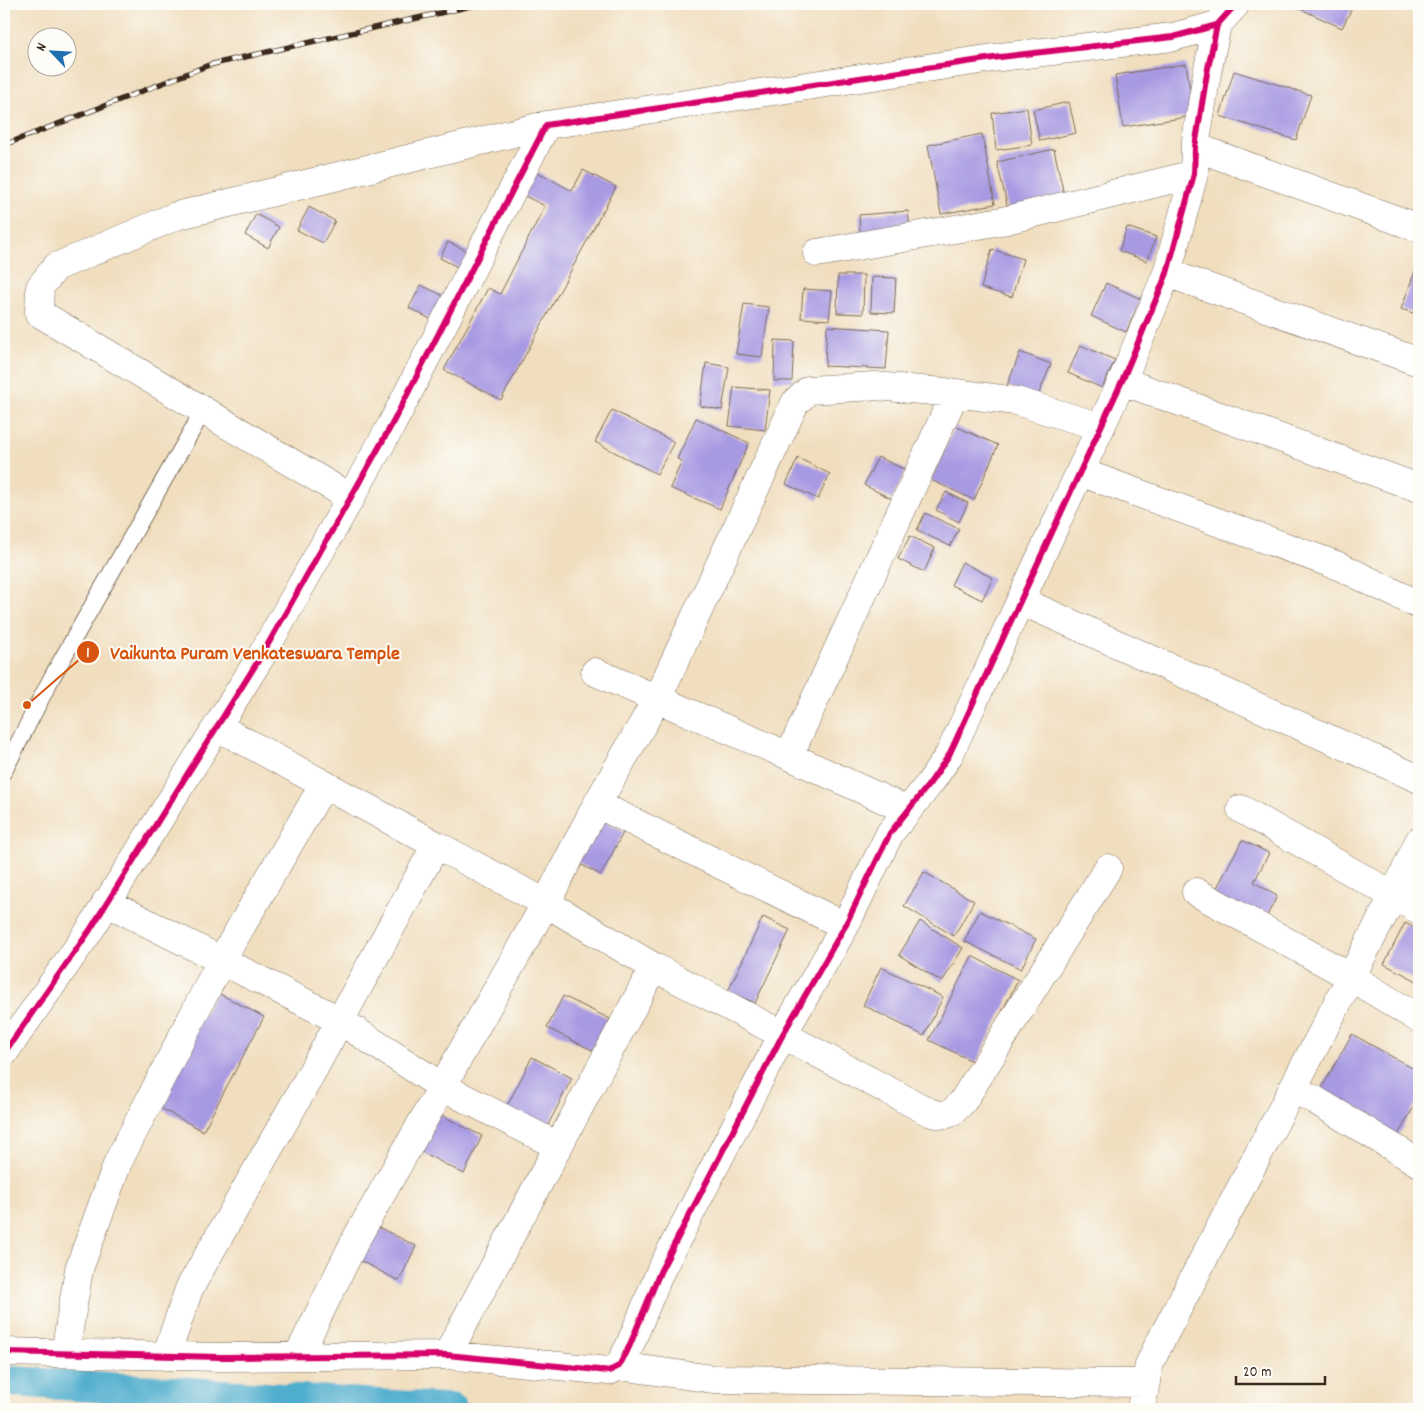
<svg xmlns="http://www.w3.org/2000/svg" width="1423" height="1413" viewBox="0 0 1423 1413" font-family="Dekko,sans-serif">
<style>
.lines{fill:none;stroke-linecap:round;stroke-linejoin:round}
.canal{stroke:#4fadcd;stroke-width:31}
.building{fill:#a799e2}
.lane-casing{stroke:#7a6956;stroke-width:18}
.street-casing{stroke:#7a6956;stroke-width:29}
.lane{stroke:#fff;stroke-width:16}
.street{stroke:#fff;stroke-width:28}
.rail-casing{stroke:#3b2a1e;stroke-width:5.5}
.rail{stroke:#fdfcf7;stroke-width:4;stroke-dasharray:11;stroke-linecap:butt}
.cycleway-casing{stroke:#fdfcf7;stroke-width:9}
.cycleway{stroke:#d6006c;stroke-width:6}
.leader{fill:none;stroke:#d7540e;stroke-width:2}
.callout-dot{fill:#d7540e;stroke:#fdfcf7;stroke-width:2}
.mark-label{font-size:15px;text-anchor:middle;font-weight:bold;fill:#fff}
.callout-label{font-size:20px;text-anchor:middle;font-weight:bold;fill:#d7540e;stroke:#fdfcf7;stroke-width:4;stroke-linejoin:round;paint-order:stroke}
</style>
<rect width="100%" height="100%" fill="#fdfcf7"/>
<filter id="ink" filterUnits="userSpaceOnUse"><feTurbulence type="fractalNoise" baseFrequency=".02" numOctaves="2"/><feDisplacementMap in="SourceGraphic" scale="10" xChannelSelector="R" yChannelSelector="G"/><feConvolveMatrix kernelMatrix="1 2 1 2 8 2 1 2 1" color-interpolation-filters="sRGB"/></filter>
<filter id="wash" filterUnits="userSpaceOnUse"><feTurbulence type="fractalNoise" baseFrequency=".0096" numOctaves="4" result="noise"/><feDisplacementMap in="SourceGraphic" scale="20" xChannelSelector="R" yChannelSelector="G"/><feGaussianBlur stdDeviation="1.12" result="paint"/><feColorMatrix in="noise" values="0 0 0 0 0 0 0 0 0 0 0 0 0 0 0 0 0 1.4 0 .05"/><feComposite in="paint" operator="in"/></filter>
<g filter="url(#wash)">
<rect width="100%" height="100%" fill="#f0debf"/>
<g class="lines">
<!-- canal -->
<path class="canal" d="M4,1381L452,1409"/>
</g>
<g id="blocks">
<!-- building -->
<path class="building" d="M1295,4H1354L1342,28L1294,6Z
M1186,64L1194,116L1123,127L1115,75Z
M1234,71L1311,95L1296,140L1220,116Z
M1069,102L1076,133L1040,141L1033,110Z
M1027,108L1032,145L996,150L992,113Z
M982,134L995,204L941,214L928,145Z
M1054,149L1064,195L1008,209L997,162Z
M534,170L572,191L583,170L616,187L501,400L444,370L488,288L500,294L545,206L521,194Z
M309,207L335,221L323,243L297,230Z
M908,211L910,228L860,232L859,215Z
M256,214L279,227L268,248L245,235Z
M1127,227L1156,237L1147,261L1119,251Z
M448,242L474,254L465,271L440,258Z
M992,249L1023,259L1012,297L981,288Z
M1419,260V315L1401,309Z
M838,275H864L863,314L837,313Z
M872,277L896,278L894,313L871,312Z
M1106,283L1141,299L1126,332L1091,316Z
M421,285L450,299L438,323L409,308Z
M803,289L832,291L829,320L801,318Z
M744,304L769,307L762,357L736,354Z
M827,326L889,330L886,369L825,366Z
M775,340L794,341L792,381H774Z
M1080,345L1115,360L1102,388L1068,373Z
M1020,352L1051,364L1037,398L1007,386Z
M706,363L729,367L722,410L700,406Z
M734,387L770,390L765,430L729,426Z
M612,410L674,442L657,474L595,442Z
M696,418L749,443L720,509L670,488L682,461L677,459Z
M955,426L998,445L974,500L931,480Z
M878,457L906,470L892,499L864,485Z
M798,458L830,474L818,499L786,484Z
M946,492L968,503L959,522L936,510Z
M925,513L959,529L950,546L917,530Z
M910,536L935,548L924,572L898,559Z
M962,562L993,578L982,600L951,585Z
M598,818L624,831L601,875L576,862Z
M1242,840L1269,853L1254,882L1277,896L1264,922L1212,897Z
M924,872L974,901L954,936L904,906Z
M980,911L1036,939L1021,969L964,941Z
M763,917L790,930L755,1003L728,991Z
M920,921L963,948L942,982L899,955Z
M1405,923L1419,930V982L1384,964Z
M972,956L1018,980L976,1063L929,1040Z
M881,967L943,997L924,1036L863,1005Z
M216,992L264,1017L203,1131L155,1105Z
M563,996L610,1019L594,1051L547,1028Z
M1352,1034L1419,1072V1098L1393,1144L1315,1100Z
M532,1057L572,1078L545,1131L505,1110Z
M439,1114L482,1136L464,1174L420,1151Z
M374,1225L416,1246L399,1281L357,1259Z"/>
</g>
</g>
<g filter="url(#ink)">
<use href="#blocks" fill-opacity="0" stroke="#7a6956" stroke-width="1"/>
<g class="lines">
<defs>
<path id="lane" d="M4,771L52,677L203,411"/>
<path id="street" d="M1195,147L1419,228
M817,253L1007,220L1194,174
M1167,273L1419,362
M1122,381L1419,488
M1080,472L1341,567L1419,605
M351,498L39,313L40,287L56,267L176,216L546,125
M1021,601L1419,779
M595,672L789,756L907,810
M218,727L436,845
M789,756L955,393
M597,804L845,926
M1241,809L1419,910
M1196,892L1351,977L1419,1019
M106,902L339,1020L441,1086L558,1146
M4,1053L90,930L263,653L391,426L546,125L1000,57L1173,37L1217,25
M1292,1089L1315,1100L1419,1163
M4,1352L220,1357L447,1355L609,1371L619,1366L629,1347L660,1272L783,1034L845,926L890,833L930,783L949,755L1122,381L1167,273L1194,174L1195,147L1207,73L1217,25L1236,4
M65,1353L79,1269L118,1162L221,961L324,784
M447,1355L654,967
M166,1356L189,1289L301,1092L436,845L546,903L654,967L929,1112C946,1118 952,1114 963,1101L1108,868
M298,1356L356,1239L546,903L597,804L657,699L795,403L809,390L875,386L955,393L1016,401L1101,427
M619,1366L713,1379L1144,1383
M1141,1409L1149,1365L1158,1346L1394,895L1419,841"/>
</defs>
<!-- lane casing -->
<use href="#lane" class="lane-casing"/>
<!-- street casing -->
<use href="#street" class="street-casing"/>
<!-- lane -->
<use href="#lane" class="lane"/>
<!-- street -->
<use href="#street" class="street"/>
<defs>
<path id="rail" d="M4,145L209,65L480,4"/>
</defs>
<!-- rail casing -->
<use href="#rail" class="rail-casing"/>
<!-- rail -->
<use href="#rail" class="rail"/>
<defs>
<path id="cycleway" d="M4,1053L90,930L263,653L391,426L546,125L1000,57L1173,37L1217,25
M4,1352L220,1357L447,1355L609,1371L619,1366L629,1347L660,1272L783,1034L845,926L890,833L930,783L949,755L1122,381L1167,273L1194,174L1195,147L1207,73L1217,25L1236,4"/>
</defs>
<!-- cycleway casing -->
<use href="#cycleway" class="cycleway-casing"/>
<!-- cycleway -->
<use href="#cycleway" class="cycleway"/>
</g>
</g>
<!-- callouts -->
<path class="leader" d="M27 705L88 652"/>
<g class="callout-dot">
<circle cx="27" cy="705" r="5"/>
<circle cx="88" cy="652" r="12"/>
</g>
<g class="mark-label">
<text x="88" y="657">1</text>
</g>
<g class="callout-label">
<text x="255" y="659">Vaikunta Puram Venkateswara Temple</text>
</g>
<!-- margin -->
<rect width="1423" height="1413" fill="none" stroke="#fdfcf7" stroke-width="20"/>
<!-- north arrow -->
<g transform="translate(52 52) rotate(295)"><circle r="24" fill="#fdfcf7" stroke="#afa8a0"/>
<path d="M0-4L9 19L0 12L-9 19Z" fill="#1f6fb2"/>
<text y="-8" font-size="14" font-weight="bold" text-anchor="middle" fill="#3b2a1e">N</text>
</g>
<!-- scale -->
<path d="M1236 1376v8h89v-8" fill="none" stroke="#3b2a1e" stroke-width="2.5"/>
<text x="1243" y="1376" font-size="15" fill="#3b2a1e" stroke="#fdfcf7" stroke-width="4" paint-order="stroke">20 m</text>
</svg>
